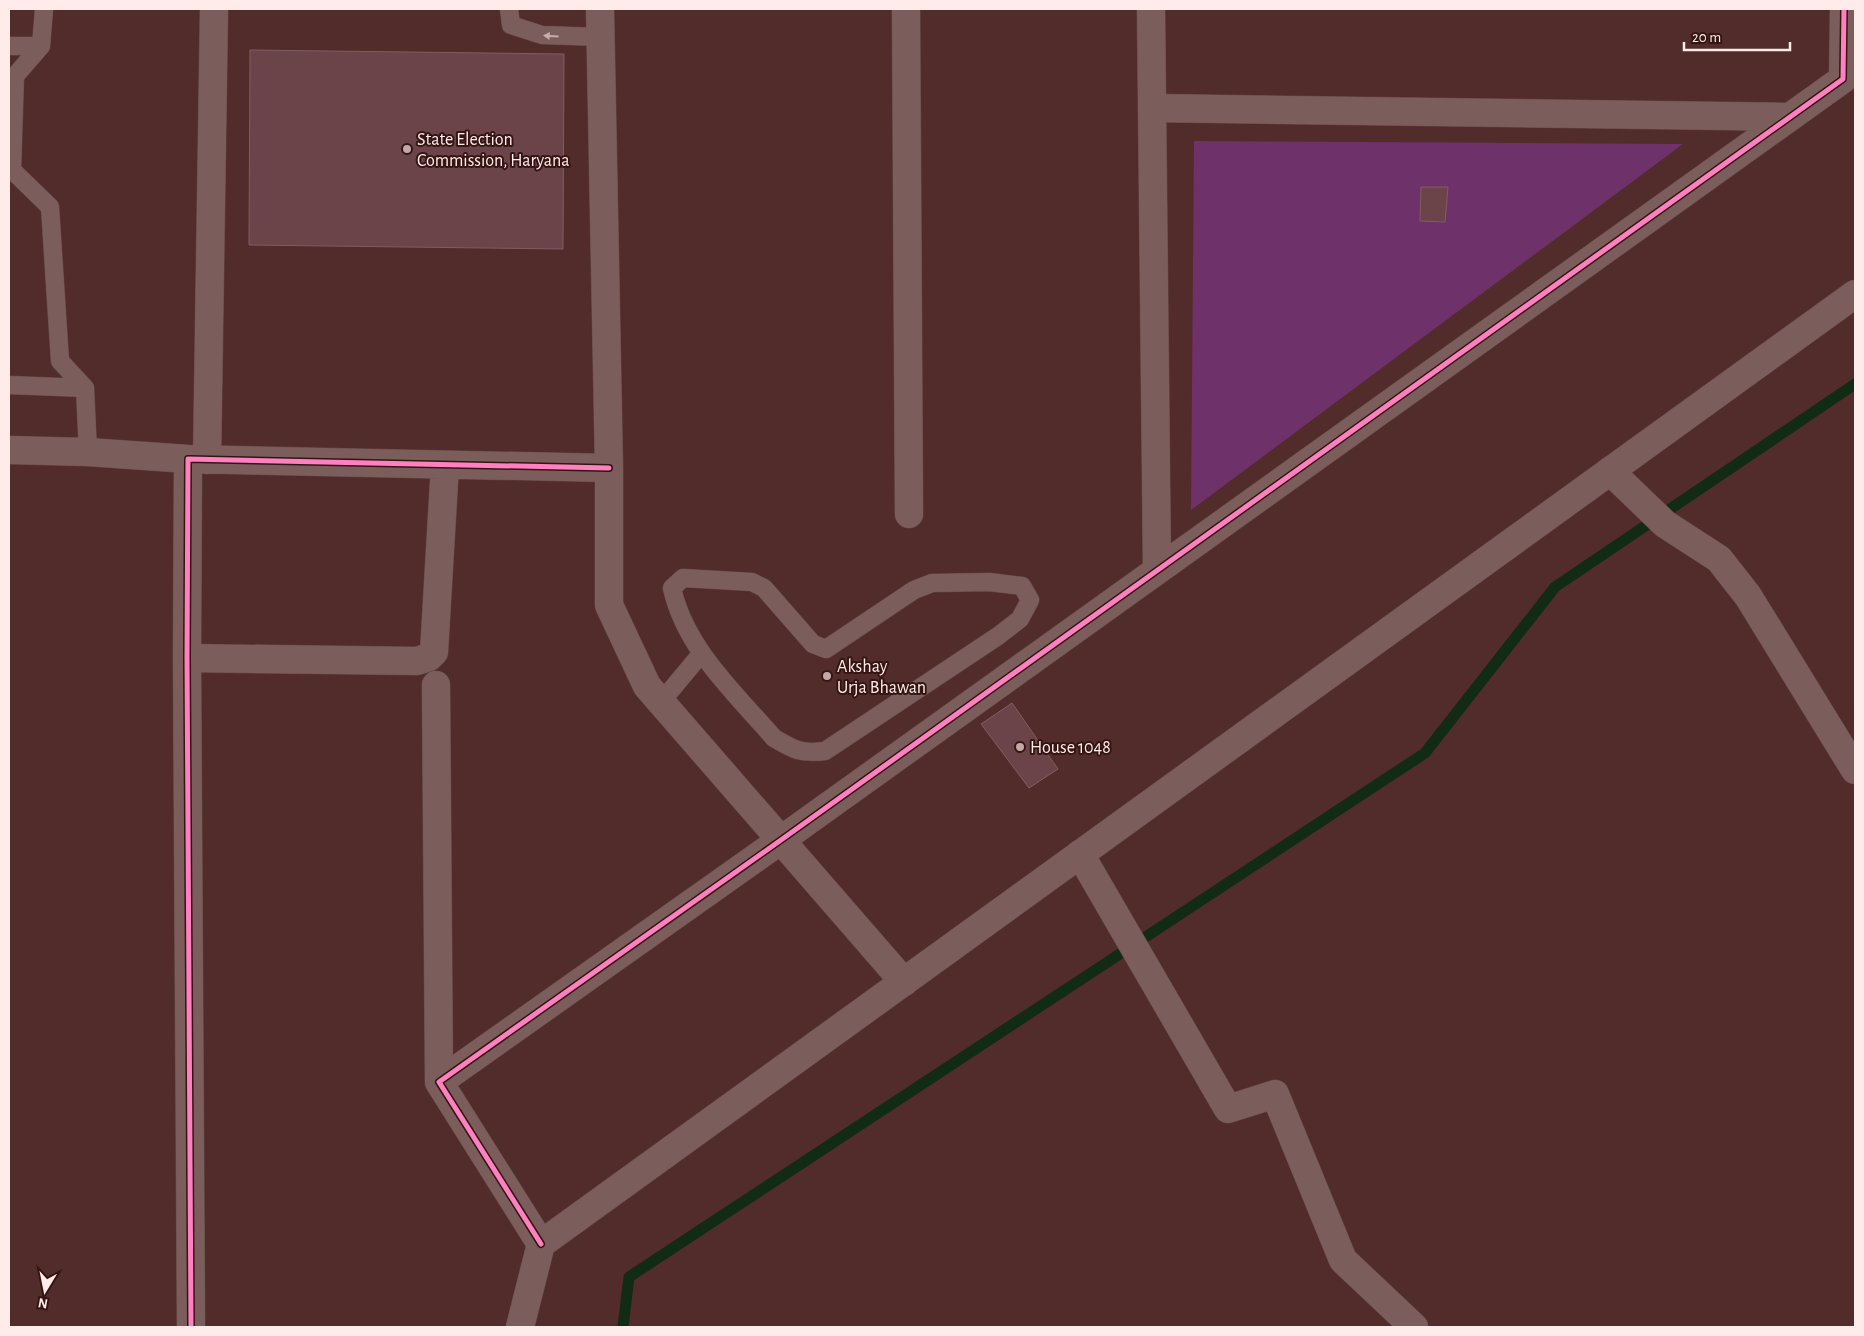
<svg xmlns="http://www.w3.org/2000/svg" width="1864" height="1336" viewBox="0 0 1864 1336" font-family="'Alegreya Sans',sans-serif">
<style>
.green{fill:#6f3169}
.lines{fill:none;stroke-linecap:round;stroke-linejoin:round}
.stream{stroke:#122b14;stroke-width:11}
.building{fill:#6a4449;stroke:#7f5e60}
.lane-casing{stroke:#654948;stroke-width:19}
.street-casing{stroke:#654948;stroke-width:29}
.secondary-casing{stroke:#654948;stroke-width:29}
.lane{stroke:#7b5e5b;stroke-width:18}
.street{stroke:#7b5e5b;stroke-width:28}
.secondary{stroke:#7b5e5b;stroke-width:28}
.cycleway-casing{stroke:#341512;stroke-width:8}
.cycleway{stroke:#ff80c0;stroke-width:5}
.oneway{fill:#c4acaa}
.poi-dot{fill:#c2a9a7;stroke:#341512;stroke-width:2}
.labels{text-anchor:middle;stroke-width:4;stroke-linejoin:round;paint-order:stroke}
.poi-label{font-size:18px;fill:#ffecea;stroke:#341512;text-anchor:start}
</style>
<rect width="100%" height="100%" fill="#522c2a"/>
<!-- green -->
<path class="green" d="M1194,141L1683,144L1191,510Z"/>
<g class="lines">
<!-- stream -->
<path class="stream" d="M623,1327L629,1277L1425,753L1555,587L1855,384"/>
</g>
<!-- building -->
<path class="building" d="M250,50L564,54L563,249L249,245Z
M1421,187H1448L1445,222L1420,221Z
M1012,703L1058,769L1029,788L981,724Z"/>
<g class="lines">
<defs>
<path id="lane" d="M44,9L41,46L15,76L12,170L50,207L60,361L85,388L88,452
M509,9L511,25L542,35L600,37
M9,46H41
M9,385L85,388
M683,578L752,582L764,588L813,644L826,649L914,590L932,583L989,582L1022,586L1030,600L1020,619L998,636L825,751C801,754 794,750 774,738C735,693 685,648 672,588Z
M661,702L701,654"/>
<path id="street" d="M600,9L609,468V605L647,686L904,982
M906,9L909,514
M1151,9L1157,570
M1152,108L1789,117
M9,450L88,452L188,459
M207,460L214,9
M1610,471L1665,524L1719,559L1748,596L1855,770
M187,658L417,661L429,657L434,652L445,465
M436,685L439,1082
M1080,854L1228,1109L1275,1094L1343,1260L1414,1327
M541,1244L439,1082L781,840L1843,79L1844,9
M191,1327L187,658L188,459L609,468"/>
<path id="secondary" d="M520,1327L541,1244L1855,294"/>
</defs>
<!-- lane casing -->
<use href="#lane" class="lane-casing"/>
<!-- street casing -->
<use href="#street" class="street-casing"/>
<!-- secondary casing -->
<use href="#secondary" class="secondary-casing"/>
<!-- lane -->
<use href="#lane" class="lane"/>
<!-- street -->
<use href="#street" class="street"/>
<!-- secondary -->
<use href="#secondary" class="secondary"/>
<defs>
<path id="cycleway" d="M541,1244L439,1082L781,840L1843,79L1844,9
M191,1327L187,658L188,459L609,468"/>
</defs>
<!-- cycleway casing -->
<use href="#cycleway" class="cycleway-casing"/>
<!-- cycleway -->
<use href="#cycleway" class="cycleway"/>
</g>
<!-- one-way arrows -->
<defs><path id="oneway-solid" d="M-6-.8H1V-3.2L6.5 0L1 3.2V.8H-6Z" transform="scale(1.25)"/></defs>
<use class="oneway" href="#oneway-solid" transform="translate(551 36) rotate(-176)"/>
<!-- markers -->
<g class="poi-dot">
<circle cx="407" cy="149" r="5"/>
<circle cx="827" cy="676" r="5"/>
<circle cx="1020" cy="747" r="5"/>
</g>
<g class="labels">
<!-- poi labels -->
<g class="poi-label">
<text x="417" y="145">State Election<tspan x="417" dy="21">Commission, Haryana</tspan></text>
<text x="837" y="672">Akshay<tspan x="837" dy="21">Urja Bhawan</tspan></text>
<text x="1030" y="753">House 1048</text>
</g>
</g>
<!-- border -->
<rect width="1864" height="1336" fill="none" stroke="#ffecea" stroke-width="20"/>
<!-- north arrow -->
<g transform="translate(45 1291) rotate(190)" stroke="#341512" stroke-width="4" paint-order="stroke">
<path d="M0-4L9 19L0 12L-9 19Z" fill="#ffecea"/>
<text y="-8" font-size="14" font-weight="bold" text-anchor="middle" fill="#ffecea">N</text>
</g>
<!-- scale -->
<path d="M1684 42v8h106v-8" fill="none" stroke="#ffecea" stroke-width="2.5"/>
<text x="1692" y="42" font-size="15" fill="#ffecea" stroke="#341512" stroke-width="4" paint-order="stroke">20 m</text>
</svg>
